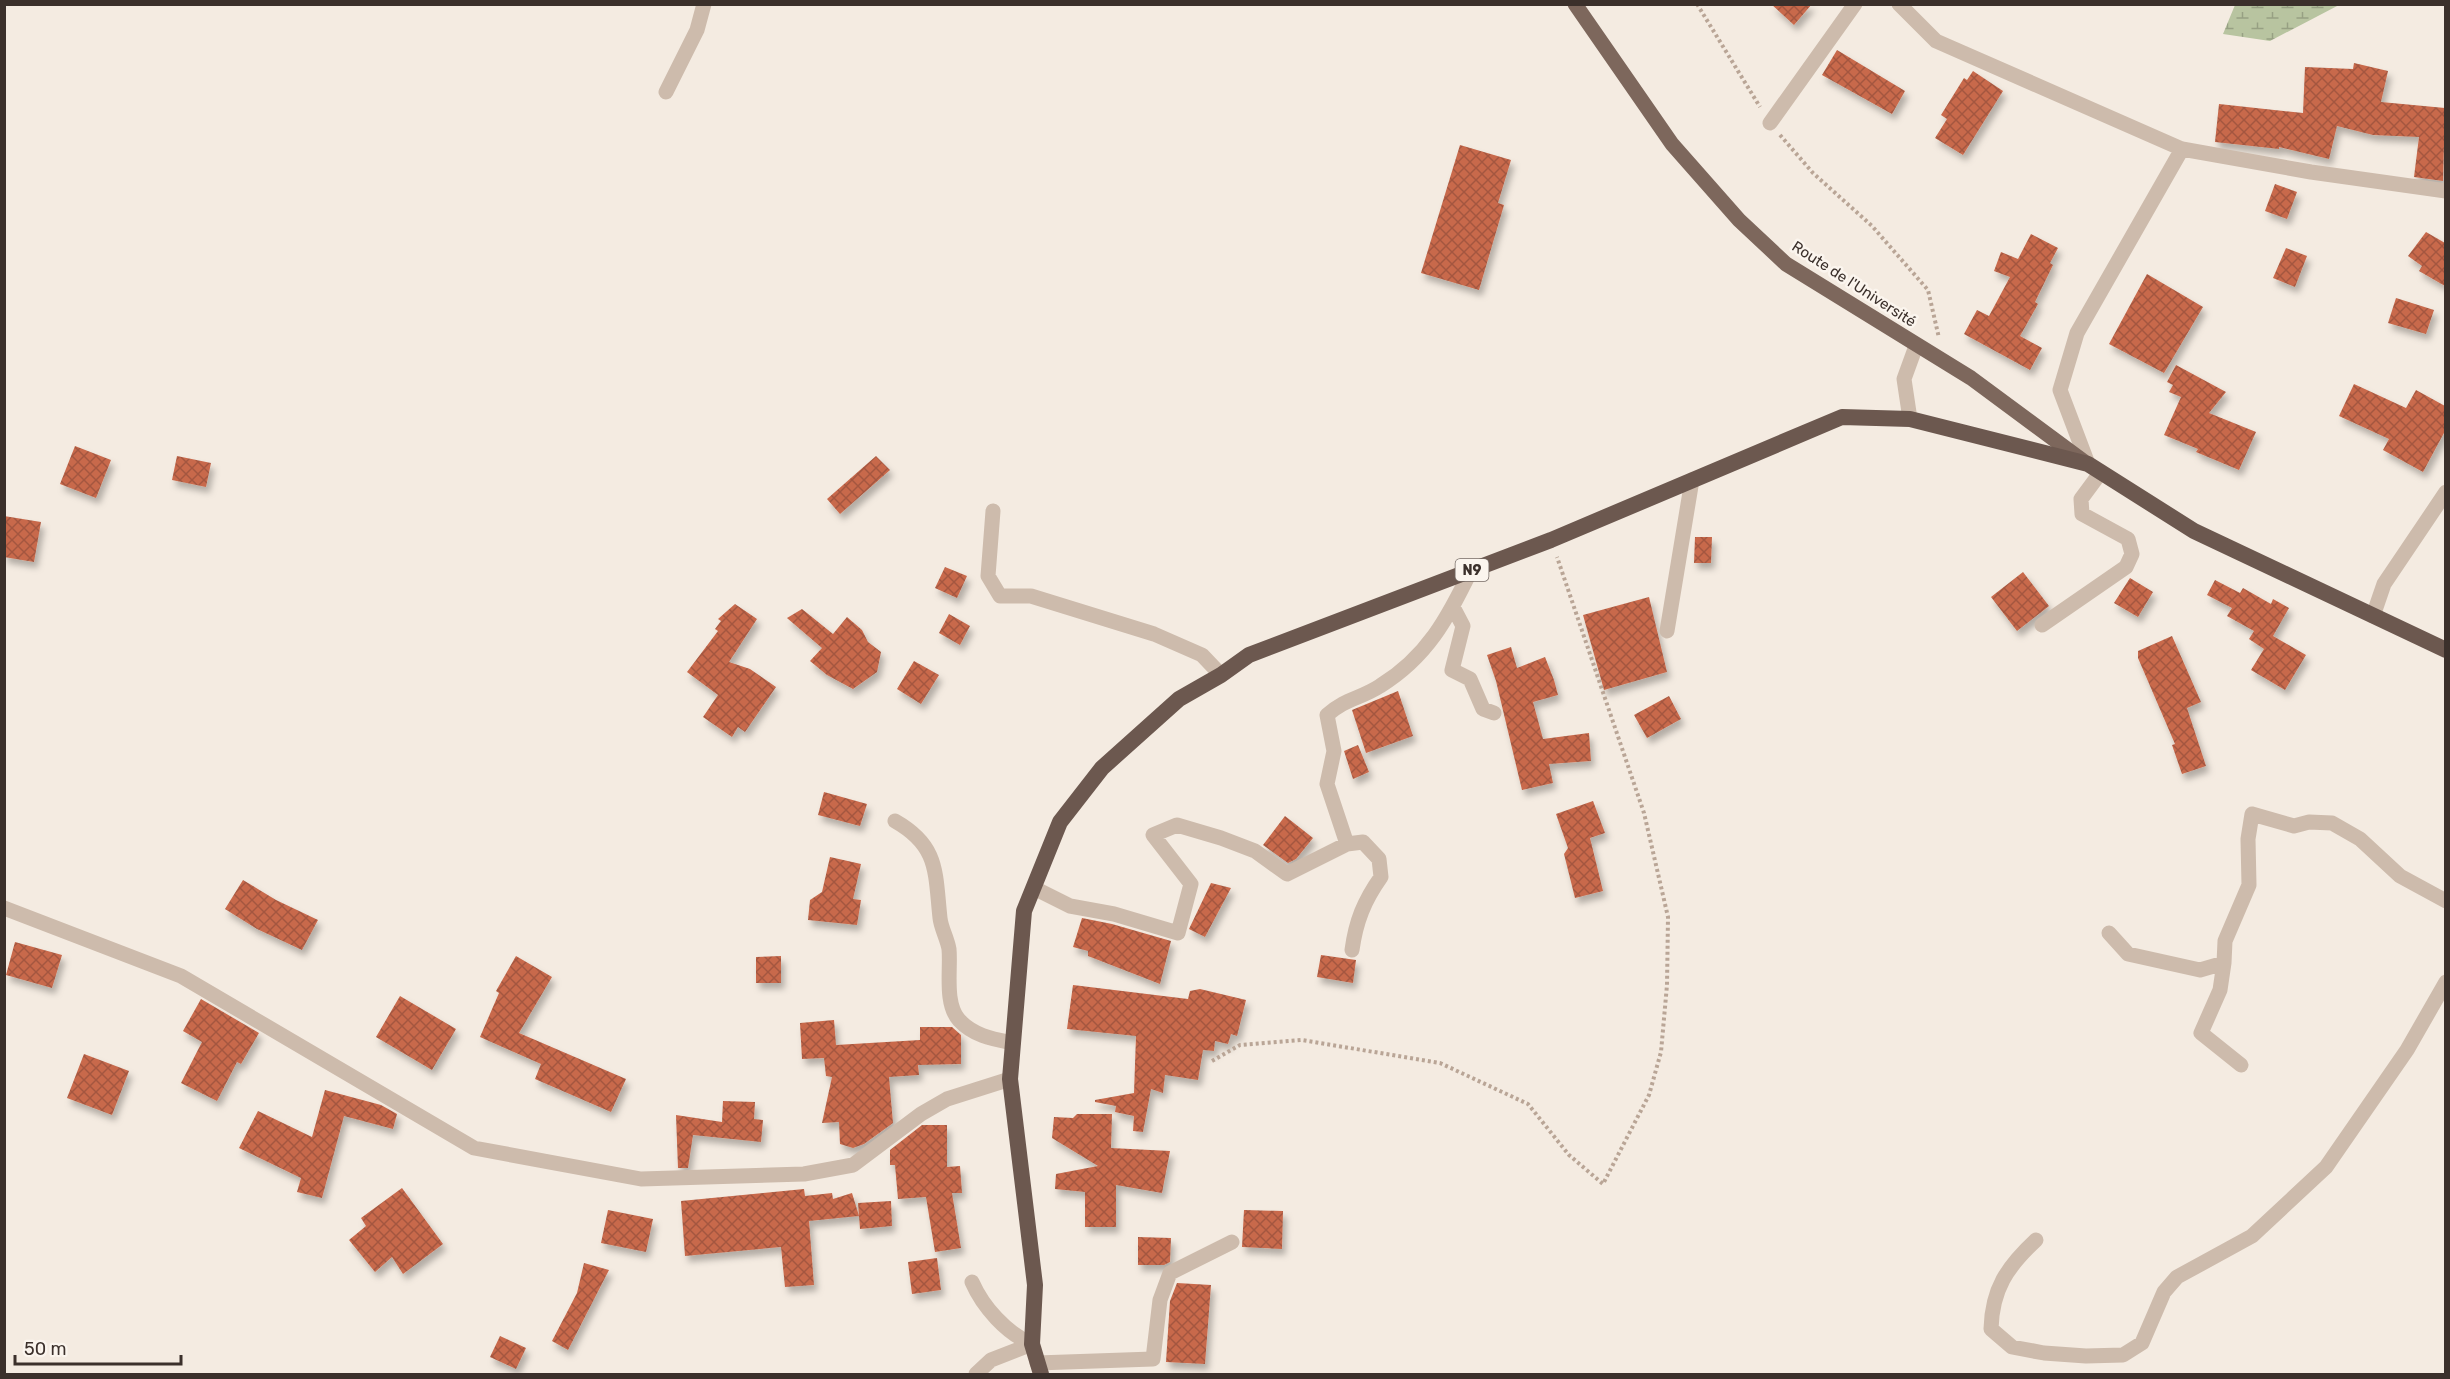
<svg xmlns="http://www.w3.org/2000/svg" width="2450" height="1379" viewBox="0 0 2450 1379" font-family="Rubik,sans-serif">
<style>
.wetland{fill:url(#wetland-marsh)}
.building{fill:url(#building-cross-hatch);filter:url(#shadow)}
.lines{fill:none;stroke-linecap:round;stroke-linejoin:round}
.path{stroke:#b9a596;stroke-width:4;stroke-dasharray:3 3;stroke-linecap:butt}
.minor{stroke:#cdbbac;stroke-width:15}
.tertiary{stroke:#cdbbac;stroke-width:15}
.primary{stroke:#7d675c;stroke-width:15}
.trunk{stroke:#6c584f;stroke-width:16}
.labels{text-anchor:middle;stroke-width:5;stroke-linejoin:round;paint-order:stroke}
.shield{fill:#fbf5ee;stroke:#756b66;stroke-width:1.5}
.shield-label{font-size:14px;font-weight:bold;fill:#3b302b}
.street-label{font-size:15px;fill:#3b302b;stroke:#fbf5ee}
</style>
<defs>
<pattern id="wetland-marsh" width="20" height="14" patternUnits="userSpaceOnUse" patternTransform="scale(1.5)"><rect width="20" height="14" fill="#b8c4a0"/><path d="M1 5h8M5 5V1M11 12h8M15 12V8" fill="none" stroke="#97a083"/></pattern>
<pattern id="building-cross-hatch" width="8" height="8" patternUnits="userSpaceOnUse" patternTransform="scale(1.5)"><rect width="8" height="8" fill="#c8694b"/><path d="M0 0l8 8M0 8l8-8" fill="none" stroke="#a4573f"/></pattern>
<filter id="shadow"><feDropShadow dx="3.5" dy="6" stdDeviation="3" flood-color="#0004"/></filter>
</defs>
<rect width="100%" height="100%" fill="#f4ebe1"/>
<!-- wetland -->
<path class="wetland" d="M2235,5V4L2339,5L2270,41L2223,34Z"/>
<!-- building -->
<path class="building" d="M1771,4H1812L1794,25Z
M1837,50L1905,91L1892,114L1822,75Z
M2354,63L2388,71L2381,102L2445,108L2443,181L2414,177L2419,137L2373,135L2337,126L2329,159L2279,147V149L2215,142L2219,104L2303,113L2305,67L2353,69Z
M1973,71L2003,91L1963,155L1935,138L1947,119L1941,115L1964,78L1967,80Z
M1460,145L1511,160L1498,203L1504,205L1479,290L1421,273Z
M2275,184L2297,192L2287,219L2265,211Z
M2426,232L2445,243V286L2419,271L2422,266L2408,256Z
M2031,234L2058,248L2050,263L2053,265L2035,302L2038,304L2020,336L2042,348L2030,370L1964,334L1977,310L1989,316L2010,277L1994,271L2001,252L2018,259Z
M2286,248L2307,256L2295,287L2273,278Z
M2147,274L2203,307L2164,373L2109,344Z
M2396,298L2434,310L2426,334L2388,323Z
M2176,365L2226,392L2209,413L2256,432L2239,470L2196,452L2198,449L2164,435L2181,397L2169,392L2173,385L2167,382Z
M2354,384L2406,408L2416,390L2445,406V431L2423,472L2383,450L2389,439L2339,416Z
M75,446L111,460L96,498L60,484Z
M177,456L211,463L206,487L172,480Z
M876,456L890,470L840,514L827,499Z
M4,516L41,522L34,562L4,557Z
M1695,537H1712L1711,563H1694Z
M945,567L967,576L957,598L935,588Z
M2023,572L2049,606L2017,631L1991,597Z
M2130,578L2153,592L2138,617L2114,603Z
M2215,580L2240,593L2243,588L2271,604L2273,599L2289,608L2273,636L2306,655L2285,690L2251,670L2264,649L2249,639L2254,631L2227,616L2232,608L2207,595Z
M1649,597L1667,672L1604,690L1583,615Z
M735,604L757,619L729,662L750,669L776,687L745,732L738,727L732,737L703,717L718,695L687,672L718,631L715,629L721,621L718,619Z
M802,609L833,634L847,617L862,630L868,642L881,652L877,672L853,689L827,675L810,661L822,648L787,618Z
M949,614L970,626L960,645L939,633Z
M2172,636L2201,702L2187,708L2206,766L2182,774L2172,745L2175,744L2138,658V651Z
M1511,647L1517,668L1545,657L1554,680L1558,695L1533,702L1543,739L1589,733L1591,761L1549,764L1553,783L1522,790L1496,681L1487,655Z
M914,661L939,675L921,704L897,689Z
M1398,691L1413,736L1366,753L1352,710Z
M1669,696L1681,719L1647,738L1634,715Z
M1358,745L1369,772L1353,779L1344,751Z
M824,792L867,804L860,826L818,815Z
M1593,801L1605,833L1590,838L1603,891L1575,898L1564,854L1568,848L1556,814Z
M1285,816L1313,838L1296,859L1288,863L1263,845Z
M830,857L861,864L853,899L861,900L857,925L808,920L810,900L822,892Z
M243,880L276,900L318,920L302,950L257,929L225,909Z
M1211,883L1231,888L1205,937L1189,929Z
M1082,918L1112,924L1171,941L1160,984L1088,956V951L1073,947Z
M15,942L62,955L52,988L6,975Z
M1321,955L1356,960L1353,983L1317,977Z
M516,956L552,977L519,1033L626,1079L611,1112L535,1079L541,1064L480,1037L499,993L496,991Z
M781,956V983H756V957Z
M1073,985L1188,999L1190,991L1200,989L1246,1000L1237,1036L1231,1034L1228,1044L1215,1041L1214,1051L1203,1050L1198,1080L1165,1075L1163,1093L1151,1089L1143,1132L1133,1131L1134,1116L1115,1112L1116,1106L1095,1102V1100L1134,1093L1136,1036L1067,1029Z
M400,996L456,1029L432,1070L376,1037Z
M201,999L259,1033L241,1064L237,1062L217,1101L181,1083L202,1042L183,1031Z
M834,1020L836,1045L920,1040V1027H952L961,1035V1064L918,1065L919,1075L889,1077L893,1123L864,1144L853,1148L840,1144L839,1122L822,1123L832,1077L826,1076L824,1058L802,1059L800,1023Z
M84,1054L129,1071L112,1115L67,1098Z
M325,1090L381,1105L397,1114L393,1129L344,1116L322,1198L297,1192L301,1178L239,1148L258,1111L312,1137Z
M723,1101L755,1102L754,1119L763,1120L761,1142L693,1135L688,1168H678L676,1115L722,1122Z
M1077,1114H1112L1111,1148L1170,1151L1162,1193L1116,1185V1227H1085V1192L1055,1189L1056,1174L1098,1166L1052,1138L1054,1117L1073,1118Z
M922,1125H947V1167L960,1166L962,1193H952L961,1248L935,1252L926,1197L898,1199L895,1165H890V1150Z
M402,1188L443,1244L403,1274L392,1257L375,1272L349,1240L366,1226L361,1218Z
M804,1189L805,1196L832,1193L833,1199L852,1193L859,1216L809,1221L814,1285L785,1287L781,1247L685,1256L681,1201Z
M891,1201L892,1226L860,1229L858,1203Z
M608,1210L653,1219L646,1252L601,1243Z
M1244,1210L1283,1211L1282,1249L1242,1247Z
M1138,1237L1171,1238L1170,1262L1164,1265H1138Z
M937,1258L941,1290L912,1294L908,1262Z
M584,1263L609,1270L568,1350L552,1341L577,1293Z
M1177,1283L1211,1285L1205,1364L1166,1362L1170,1301Z
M500,1336L526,1348L516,1369L490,1357Z"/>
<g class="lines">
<!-- path -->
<path class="path" d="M1697,4L1760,107
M1780,135L1813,173L1872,226L1928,290L1939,338
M1212,1061L1240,1045L1302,1040L1440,1063L1528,1104L1569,1155L1603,1184L1649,1095L1661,1052L1667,985L1668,917L1644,813L1557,557"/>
<!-- minor -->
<path class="minor" d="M1899,4L1936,41L2182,149L2311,172L2446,191
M666,92L697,30L704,4
M1770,123L1855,4
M2088,464L2060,390L2077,333L2182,149
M993,511L988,576L1000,596H1031L1154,634L1202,655L1221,675
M1453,607L1463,626L1452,670L1470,679L1483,709L1494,713
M2373,616L2384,584L2446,492
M2042,625L2126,567L2132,554L2128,539L2082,514L2081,499L2101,472
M1667,631L1692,480
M895,821C939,846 935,872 940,918C941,928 947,938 949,949C951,969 944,1003 959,1020C974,1036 993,1039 1013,1043
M1347,844L1327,784L1334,751L1327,715C1346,698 1360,699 1380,686C1427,657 1448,618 1471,570
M1034,888L1070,906L1114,914L1178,933L1191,884L1153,835L1177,825L1221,838L1255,851L1287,874L1347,844L1363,842L1379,859L1381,877C1364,901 1356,921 1352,950
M4,908L181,976L474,1148L641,1179L804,1174L853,1165L921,1114L947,1099L1010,1079
M2109,933L2128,954L2200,970L2224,963L2225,941L2249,885L2248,839L2252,814L2294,826L2309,822L2332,823L2360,839L2400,876L2446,901
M2224,963L2220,990L2201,1033L2241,1065
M2036,1240C2007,1267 1992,1289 1991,1329L2012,1347L2044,1353L2086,1356L2123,1355L2142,1343L2164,1292L2177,1277L2252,1236L2326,1167L2407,1050L2446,982
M972,1282C983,1307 1006,1333 1032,1344
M1037,1363L1153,1359L1160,1300L1170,1273L1232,1242
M976,1374L991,1360L1032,1344"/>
<!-- tertiary -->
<path class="tertiary" d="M1910,419L1904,379L1916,346"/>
<!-- primary -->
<path class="primary" d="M1575,4L1672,144L1739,220L1786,264L1971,378L2086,463"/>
<!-- trunk -->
<path class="trunk" d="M1041,1374L1032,1344L1035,1285L1010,1079L1024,911L1060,822L1102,768L1179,699L1221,675L1249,655L1551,540L1842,417L1910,419L2088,464L2194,531L2446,650"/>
</g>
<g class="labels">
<!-- shield labels -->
<rect class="shield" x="1455.5" y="559" width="33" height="22" rx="4.5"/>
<g class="shield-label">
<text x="1472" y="575">N9</text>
</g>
<!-- street labels -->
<g class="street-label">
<text transform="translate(1854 284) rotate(33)" y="5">Route de l'Université</text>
</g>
</g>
<!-- border -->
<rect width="2450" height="1379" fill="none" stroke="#3b302b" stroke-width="12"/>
<!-- scale -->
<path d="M15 1355v9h166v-9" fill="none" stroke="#3b302b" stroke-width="3"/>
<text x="24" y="1355" font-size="18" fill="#3b302b" stroke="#fbf5ee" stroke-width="4.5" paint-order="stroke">50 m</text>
</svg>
